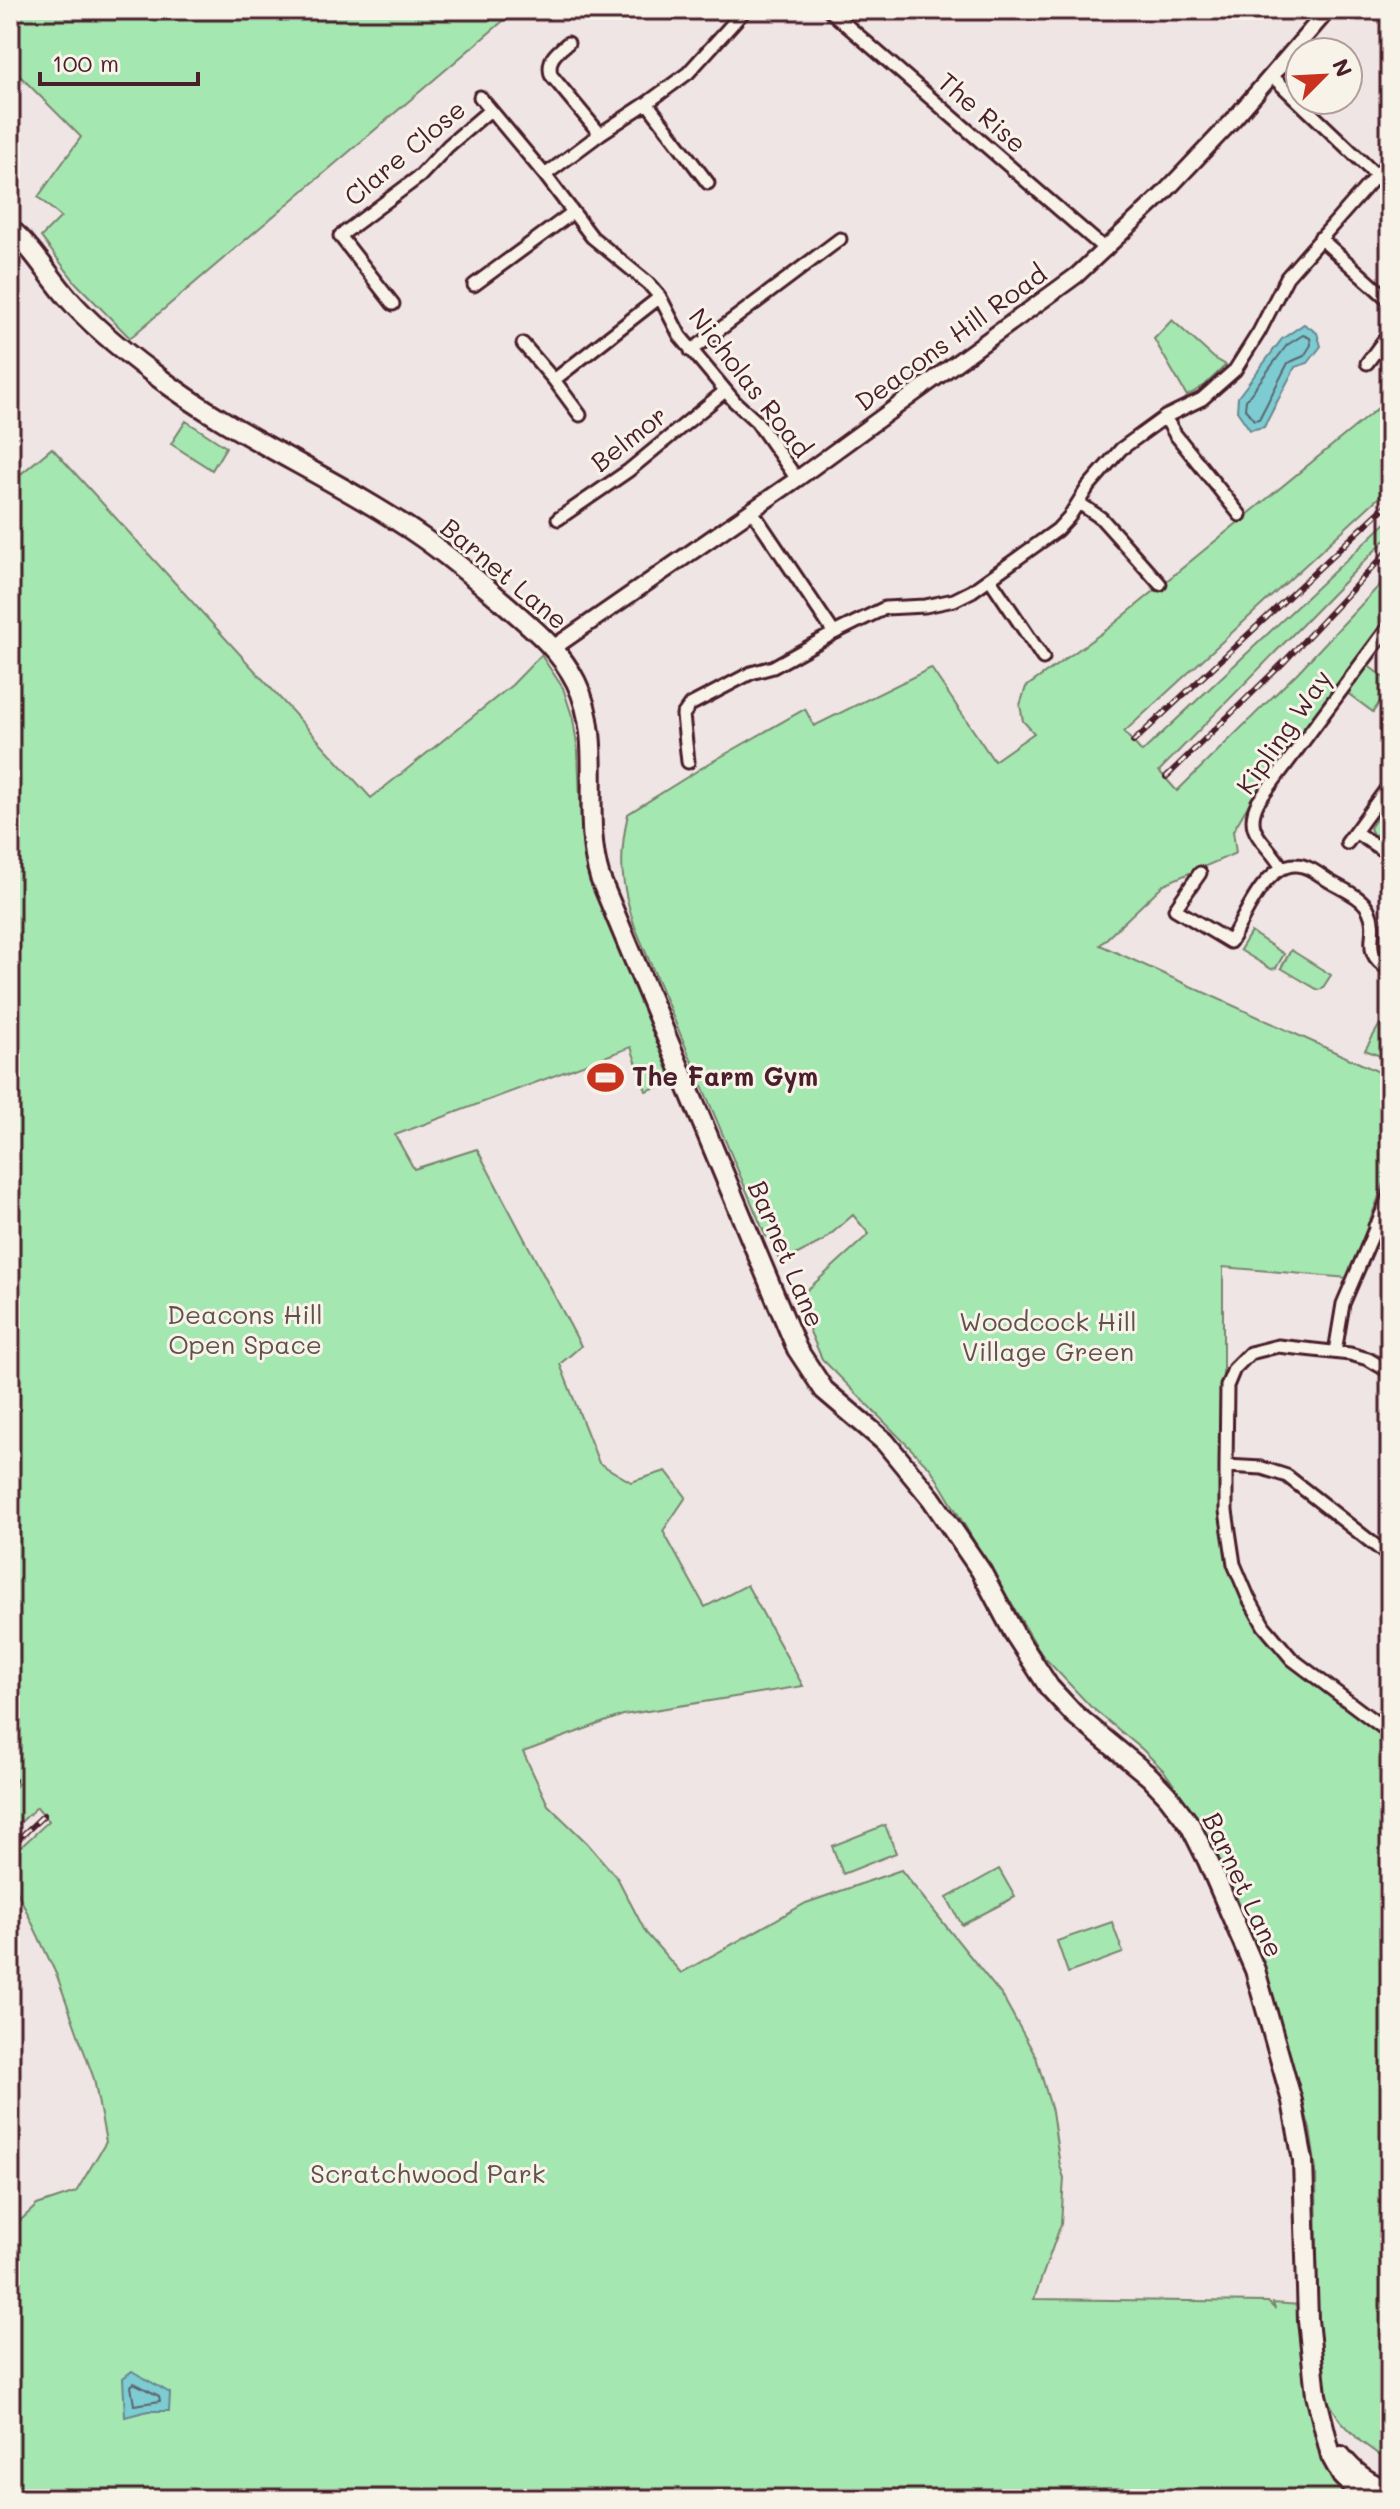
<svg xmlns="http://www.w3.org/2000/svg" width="1400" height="2509" viewBox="0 0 1400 2509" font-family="Mali,sans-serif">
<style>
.green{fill:#a5e7b1;stroke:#78836e;stroke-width:2}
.water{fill:#7bccd2;stroke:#67878f;stroke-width:2}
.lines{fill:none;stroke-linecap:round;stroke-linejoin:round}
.shore{stroke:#5e646e;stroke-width:2}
.minor-casing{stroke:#4a1f2b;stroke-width:17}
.tertiary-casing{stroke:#4a1f2b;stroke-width:20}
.primary-casing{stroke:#4a1f2b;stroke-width:24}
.minor{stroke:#f7f3e8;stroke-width:11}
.tertiary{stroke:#f7f3e8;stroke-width:14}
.primary{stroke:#f7f3e8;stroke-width:18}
.rail-casing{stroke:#4a1f2b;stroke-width:6}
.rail{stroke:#f7f3e8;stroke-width:3;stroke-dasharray:9;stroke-linecap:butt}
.labels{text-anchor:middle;stroke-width:6;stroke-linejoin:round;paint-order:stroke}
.street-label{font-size:26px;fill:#4a1f2b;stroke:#f7f3e8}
.poi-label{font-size:26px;font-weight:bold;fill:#4a1f2b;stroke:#f7f3e8;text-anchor:start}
.park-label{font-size:26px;fill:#61514c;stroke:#f7f3e8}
</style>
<rect width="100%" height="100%" fill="#efe5e4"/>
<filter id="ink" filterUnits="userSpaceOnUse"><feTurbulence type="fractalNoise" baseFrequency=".0125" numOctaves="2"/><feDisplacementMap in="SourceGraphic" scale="16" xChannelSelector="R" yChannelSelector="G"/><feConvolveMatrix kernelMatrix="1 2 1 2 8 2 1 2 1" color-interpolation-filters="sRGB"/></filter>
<g filter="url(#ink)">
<!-- green -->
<path class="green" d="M10,10H516L130,338L76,283L41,237L61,217L38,197L81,137L10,66Z
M1172,320L1214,358L1226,365L1205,385L1187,396L1154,339Z
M1390,398V487L1124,732L1142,752L1390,519V535L1159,771L1177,791L1298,672L1390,574V615L1336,689L1269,770L1233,831L1236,853L1164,884L1100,945L1390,1077V1167L1348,1278L1223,1267V1515L1227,1551L1267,1641L1295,1668L1390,1739V2460L1385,2459L1360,2441L1340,2420L1327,2399L1318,2326L1316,2170L1310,2129L1261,1959L1236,1896L1214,1851L1198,1820L1164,1771L1142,1749L1090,1706L1042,1655L931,1469L822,1359L796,1300L869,1234L853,1215L823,1241L780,1263L774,1245L766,1237L635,927C621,885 618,859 628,814L708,764L805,709L814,726L931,668L994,761L1034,733L1023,721L1020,705L1026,687L1109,628Z
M186,421L226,447L212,470L171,444Z
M52,448L371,798L512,685L541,655L563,688L573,719L578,751L581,824L590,874L677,1080L646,1091L631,1047L395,1135L414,1169L477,1149L581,1346L560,1364L599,1463L631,1482L666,1471L686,1497L663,1531L705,1607L747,1585L803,1686L623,1715L523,1752L548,1805L587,1843L618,1879L646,1933L681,1973L806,1903L901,1870L1003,1997L1036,2057L1052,2111L1060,2166L1064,2178L1061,2224L1034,2299L1268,2302L1275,2309L1273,2303L1300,2305L1307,2365L1353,2499H10V2230L37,2205L76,2192L106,2142L94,2079L57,1976L10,1876V1857L49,1821L37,1807L10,1832V1792L18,1784L10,1776V483Z
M1367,665L1390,682V687L1373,712L1346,692Z
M1390,798V839L1381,834L1373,835L1370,828Z
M1251,932L1284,954L1276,968L1271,969L1240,950Z
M1291,950L1331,975L1322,989L1318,990L1281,968Z
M1380,1024L1390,1028V1060L1365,1050Z
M885,1825L896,1853L843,1874L832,1846Z
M999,1869L1015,1897L962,1925L947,1898Z
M1112,1922L1123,1953L1068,1973L1057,1941Z"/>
<!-- water -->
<path class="water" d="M1304,324L1317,333L1321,346L1308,363L1295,367L1264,427L1250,430L1237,411L1238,397L1282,339Z
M132,2371L170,2393L169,2411H148L125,2417L123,2378Z"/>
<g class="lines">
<!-- shore -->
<path class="shore" d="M1303,335L1310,338L1311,345L1304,356L1288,363L1259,419L1254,420L1245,409L1246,400L1287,345Z
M134,2383L159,2396L160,2401L134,2405L131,2386Z"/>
<defs>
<path id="minor" d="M829,10L1106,250
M568,43C556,53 547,59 551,75L600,134
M1272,76L1376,175
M480,97L545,175L592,237L648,283L660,297L680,336L735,402L757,422L797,479
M647,103L708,183
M545,175L600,134L647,103L688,73L745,10
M1320,238L1390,301
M474,285L572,213
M393,304L340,236L420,176L448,146L490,110
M523,344L554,380L660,297
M691,351L840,239
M1367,363L1390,332
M554,380L580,415
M1165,417L1175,434L1240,515
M1079,503L1101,518L1160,584
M752,511L834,633
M558,519L628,471L725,391
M990,579L1043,658
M688,762L683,715L690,705L751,673L773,667L834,633L885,608L925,606L954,600L972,591L1057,530L1069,517L1088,487L1121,449L1165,417L1202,399L1235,370L1259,332L1287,277L1390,160
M1390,784L1355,832L1390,855
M1347,843L1355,832
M1282,868C1268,842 1242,834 1258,802L1390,625
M1200,873L1175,909L1230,942C1244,918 1265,864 1296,865C1308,865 1320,875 1329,881C1342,889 1363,897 1369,911C1381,937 1357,950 1390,970
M1375,1226L1390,1233
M1335,1352L1343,1304L1390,1194
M1390,1372L1368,1359L1350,1354L1278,1346L1250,1353L1234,1369L1227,1386L1226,1466V1511L1234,1564L1248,1597L1264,1626L1292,1659L1390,1733
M1226,1466L1262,1468L1287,1476L1390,1557"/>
<path id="tertiary" d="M553,648L797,479L1077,275L1163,194L1233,120L1328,10"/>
<path id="primary" d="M10,229C33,248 48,275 68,298C93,327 123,351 154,374C237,438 337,478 423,538C450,557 477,580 503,602C530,626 559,648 576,682C606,743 580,814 600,878L797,1349L824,1390L885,1442L931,1498L981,1571L1014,1633L1049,1687L1074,1714L1150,1777L1168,1796L1190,1825L1208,1861L1255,1970L1292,2101L1303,2161L1308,2320L1316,2395L1331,2456L1342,2476L1365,2499
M1341,2456C1354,2473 1369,2484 1390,2491"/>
</defs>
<!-- minor casing -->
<use href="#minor" class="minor-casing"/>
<!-- tertiary casing -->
<use href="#tertiary" class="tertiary-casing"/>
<!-- primary casing -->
<use href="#primary" class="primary-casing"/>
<!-- minor -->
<use href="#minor" class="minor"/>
<!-- tertiary -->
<use href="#tertiary" class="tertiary"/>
<!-- primary -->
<use href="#primary" class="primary"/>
<defs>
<path id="rail" d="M1133,742L1390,502
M1166,777L1284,662L1390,549
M10,1784L14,1780
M10,1847L44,1815"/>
</defs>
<!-- rail casing -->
<use href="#rail" class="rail-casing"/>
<!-- rail -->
<use href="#rail" class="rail"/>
</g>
</g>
<!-- icons -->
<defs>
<symbol id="stadium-bare" viewBox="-9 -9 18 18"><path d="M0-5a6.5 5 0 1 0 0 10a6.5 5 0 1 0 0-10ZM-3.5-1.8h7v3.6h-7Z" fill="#c8321e" stroke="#f7f3e8" stroke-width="2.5" paint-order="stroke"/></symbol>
</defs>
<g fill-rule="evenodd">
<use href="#stadium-bare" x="580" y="1052" width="51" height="51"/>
</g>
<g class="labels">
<!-- street labels -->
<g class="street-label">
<text transform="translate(982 113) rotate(41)" y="9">The Rise</text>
<text transform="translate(405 153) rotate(-40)" y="9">Clare Close</text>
<text transform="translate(951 338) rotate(-36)" y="9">Deacons Hill Road</text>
<text transform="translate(750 383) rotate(52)" y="9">Nicholas Road</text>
<text transform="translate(629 439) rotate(-38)" y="9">Belmor</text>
<text transform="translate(504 574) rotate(40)" y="9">Barnet Lane</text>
<text transform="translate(1284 732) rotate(-55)" y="9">Kipling Way</text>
<text transform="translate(786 1254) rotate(67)" y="9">Barnet Lane</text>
<text transform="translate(1243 1885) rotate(65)" y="9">Barnet Lane</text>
</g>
<!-- poi labels -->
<g class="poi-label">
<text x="632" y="1086">The Farm Gym</text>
</g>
<!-- park labels -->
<g class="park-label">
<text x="245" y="1324">Deacons Hill<tspan x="245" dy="30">Open Space</tspan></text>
<text x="1048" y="1331">Woodcock Hill<tspan x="1048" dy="30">Village Green</tspan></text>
<text x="428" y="2183">Scratchwood Park</text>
</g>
</g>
<!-- margin -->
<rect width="1400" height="2509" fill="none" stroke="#f7f3e8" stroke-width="40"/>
<rect x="20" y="20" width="1360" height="2469" fill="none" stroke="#4a1f2b" stroke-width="3" filter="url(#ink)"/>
<!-- north arrow -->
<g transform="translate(1324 76) rotate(66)"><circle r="38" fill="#f7f3e8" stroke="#b29e9c" stroke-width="2"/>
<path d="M0-6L14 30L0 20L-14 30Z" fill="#c8321e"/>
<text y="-12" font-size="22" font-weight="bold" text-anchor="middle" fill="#4a1f2b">N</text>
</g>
<!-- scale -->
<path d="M40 72v12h158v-12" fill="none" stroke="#4a1f2b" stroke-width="4"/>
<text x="52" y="72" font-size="24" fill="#4a1f2b" stroke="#f7f3e8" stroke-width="6" paint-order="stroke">100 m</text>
</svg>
